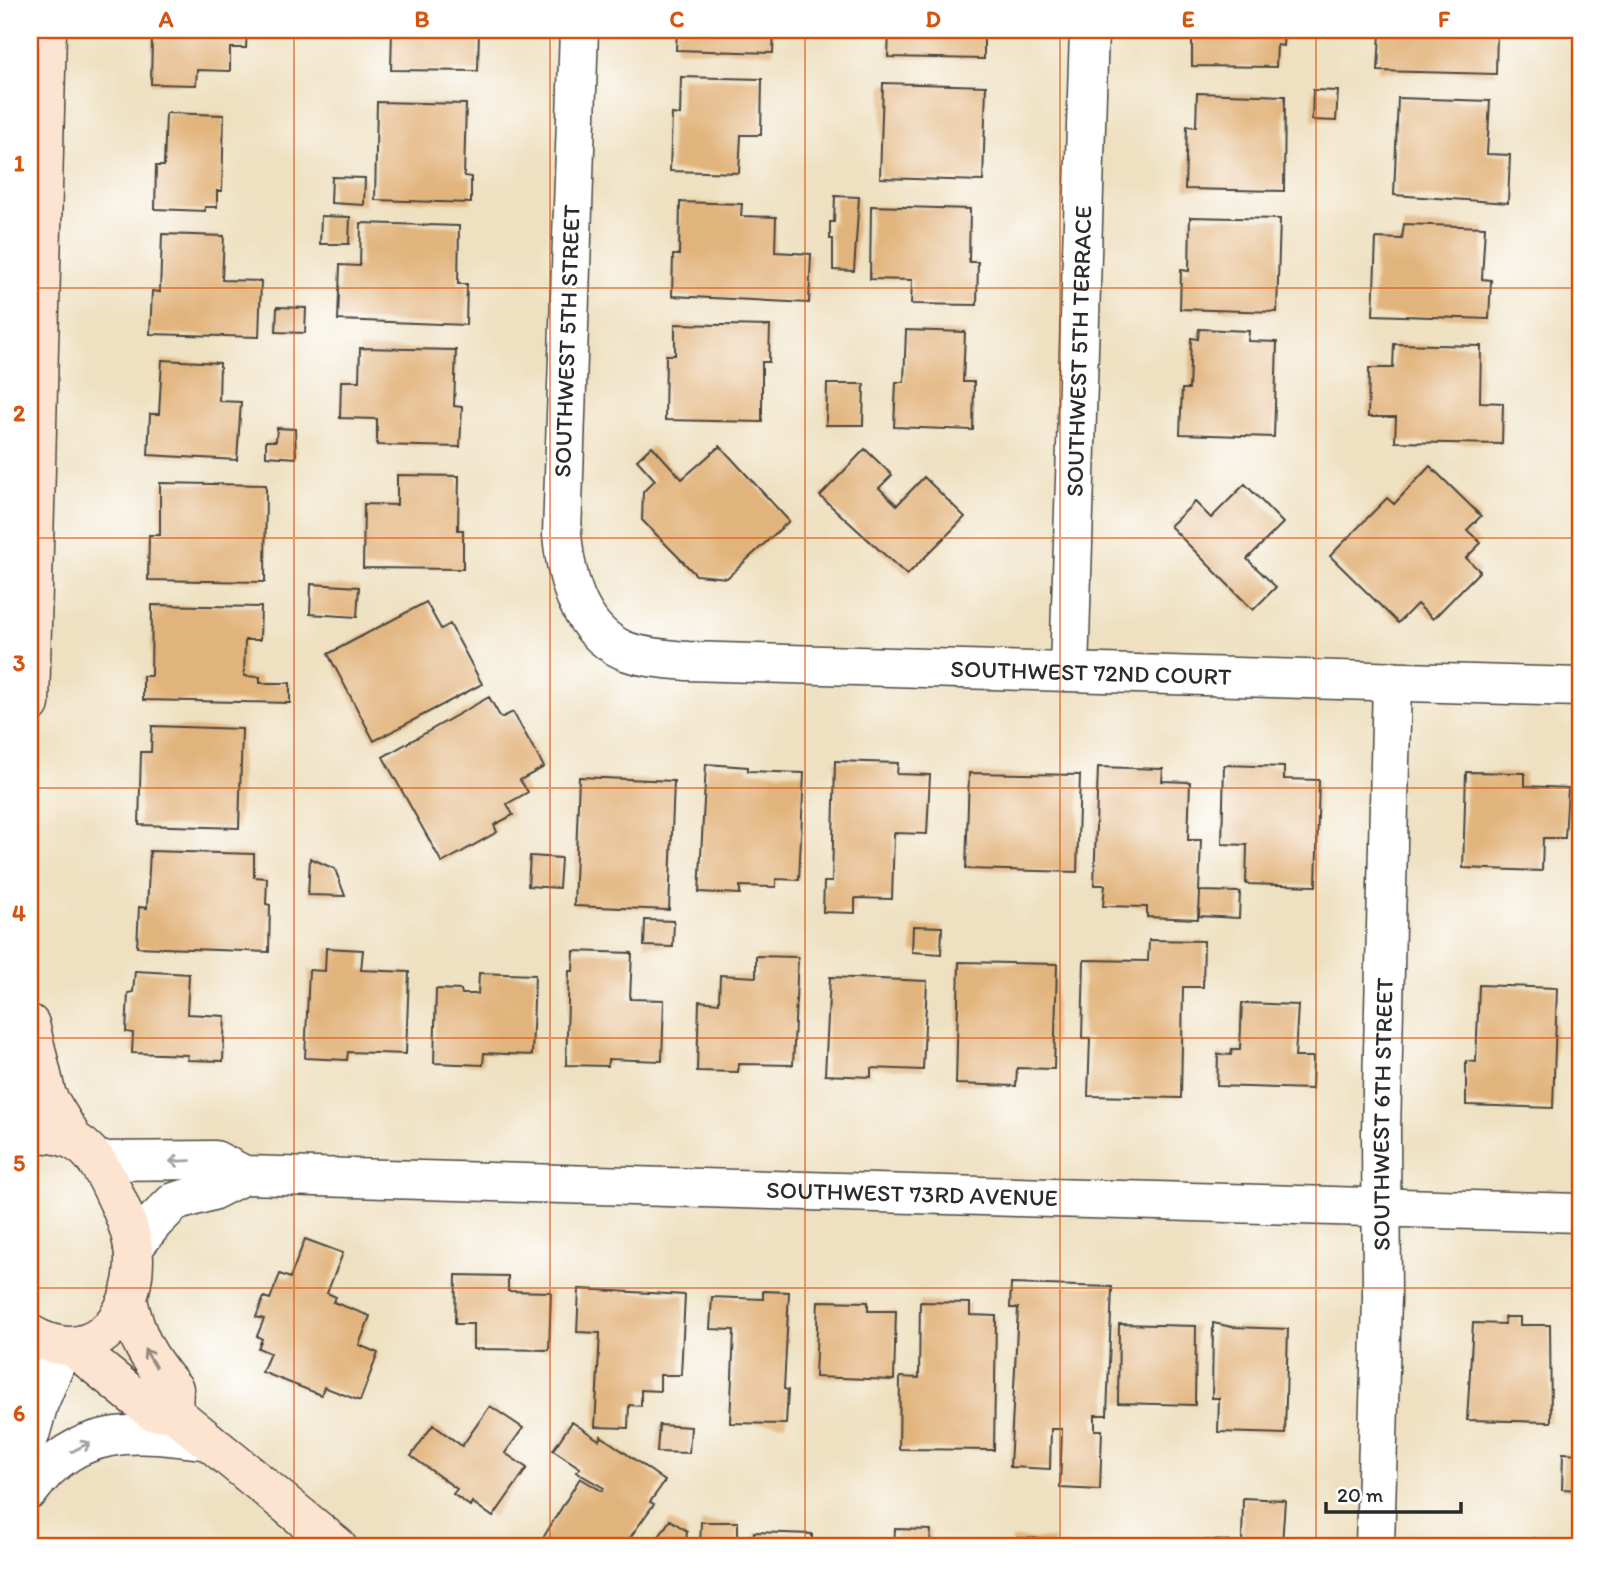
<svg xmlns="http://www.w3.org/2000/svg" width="1610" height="1576" viewBox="0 0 1610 1576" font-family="Itim,sans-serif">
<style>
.building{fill:#e2b47d}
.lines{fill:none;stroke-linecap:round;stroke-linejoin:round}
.street-casing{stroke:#484641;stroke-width:41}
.secondary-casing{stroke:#484641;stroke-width:41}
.street{stroke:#fff;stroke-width:38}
.secondary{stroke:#fde4d1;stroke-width:38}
.oneway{stroke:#a0a0a0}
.oneway2{stroke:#94887e}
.grid{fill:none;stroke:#d5540f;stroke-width:2;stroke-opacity:0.55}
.labels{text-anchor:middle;stroke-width:5;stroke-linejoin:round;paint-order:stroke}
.street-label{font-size:24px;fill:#2b2b2b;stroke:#fff}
.neatline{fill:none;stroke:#d5540f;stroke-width:2.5}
.grid-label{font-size:23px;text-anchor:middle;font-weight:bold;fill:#d5540f}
</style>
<rect width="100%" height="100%" fill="#fff"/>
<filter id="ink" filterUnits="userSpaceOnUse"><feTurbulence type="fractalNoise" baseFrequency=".0143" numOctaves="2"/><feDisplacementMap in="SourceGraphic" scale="14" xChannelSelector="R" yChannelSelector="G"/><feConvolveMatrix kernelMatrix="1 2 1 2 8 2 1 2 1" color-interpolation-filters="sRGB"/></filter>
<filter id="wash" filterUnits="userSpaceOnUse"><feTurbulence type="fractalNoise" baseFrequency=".00686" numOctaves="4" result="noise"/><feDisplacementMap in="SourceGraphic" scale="28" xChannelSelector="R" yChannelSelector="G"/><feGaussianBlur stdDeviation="1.57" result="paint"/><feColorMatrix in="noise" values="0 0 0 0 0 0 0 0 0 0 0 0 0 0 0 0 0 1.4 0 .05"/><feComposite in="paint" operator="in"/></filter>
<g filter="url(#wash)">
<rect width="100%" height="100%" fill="#eee0c0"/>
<g id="blocks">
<!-- building -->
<path class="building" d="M165,30H247L246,48H230V71L197,70L196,85L151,84L152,38H165Z
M392,30H479L478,71L391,70Z
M677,30H774L773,53L676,50Z
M889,30H984V59L888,57Z
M1192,30H1284L1283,46L1277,45L1276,67L1192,66Z
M1385,30H1497L1496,74L1378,71L1380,32H1385Z
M681,77L762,79L761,135H741L739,173L670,171L672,114L680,115Z
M883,83L986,86L983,181L880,178Z
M1313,90L1338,91L1336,121L1312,120Z
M1197,93L1285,96L1284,191L1185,189L1187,126L1196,127Z
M1398,98L1490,101L1487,154L1510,155L1508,203L1394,195Z
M377,102L466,104L464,176L471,177V203L375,200Z
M166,113L224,115L222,191H217V207H205V211L155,209L156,166H164Z
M332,177L365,178L364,205L331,203Z
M835,196L859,197L854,271L833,270V239H830V222H834Z
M680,202L742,204L741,216L776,217L775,252L811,254L809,303L672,296L673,255H679Z
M871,206L970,209L969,262H978L977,305L911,304L912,280L870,279Z
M321,216L350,217L349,244H320Z
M1190,217L1280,219L1277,312L1180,309L1181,270L1189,271Z
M361,223L459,226L458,284H467L466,325L338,320L340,265L360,266Z
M1404,224L1485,227L1482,279L1491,280L1489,319L1373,315L1376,238L1402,239Z
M162,234L224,236L222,280L261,281L259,337L150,334L152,291L160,292Z
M277,307L306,308L305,333L276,332Z
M675,324L770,326L769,362H762V422L665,420L666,355H675Z
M1199,329L1249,331L1248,341L1277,342L1274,437L1180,434L1182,389H1189L1191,338L1198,339Z
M906,330L965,332L963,382H974L973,430L894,427L896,382H904Z
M1394,344L1481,346L1480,402L1503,403L1502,444L1395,442L1396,417H1368L1369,368H1393Z
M360,348L456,350L454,406L462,407L460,447L377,445V419L340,418L341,381H359Z
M162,360L220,363L219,401L241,402L237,460L148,455L150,414H159Z
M827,384H864L863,425H826Z
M277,428L295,429L296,458L266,456V441H276Z
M652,446L682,479L720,446L789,521L727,578L696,575L642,520L643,492L655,480L637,460Z
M865,449L892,475L879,488L897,505L924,477L965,517L907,575L820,496Z
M1430,466L1481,516L1467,530L1481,543L1466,558L1480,571L1433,619L1417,604L1398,623L1330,556L1387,498L1394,504Z
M397,475L459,476L458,530H463V569L363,568L364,504L397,505Z
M160,483L266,485L265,582L148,580L149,535H160Z
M1245,484L1283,523L1247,559L1276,587L1253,610L1170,526L1195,502L1211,518Z
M311,584L359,587L357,617L310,614Z
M426,602L441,629L450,624L482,684L374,741L328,654Z
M152,605L261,607L260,640H245L244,676L260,677V683H290V703L143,700V676H151Z
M489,697L501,718L513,712L544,767L520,780L528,792L507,804L513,815L494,825L497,832L442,863L383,757Z
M152,726L242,729L239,828L139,825L141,752H151Z
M835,761L898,763L897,774L930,775L927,834L894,833L892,899L855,898V913L823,912L824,882H832Z
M706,764L748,767V771L804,773L799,880L776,879V887L740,886V894L699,892Z
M1224,765L1284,767V779L1319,780L1316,886L1246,884L1247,845L1222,844Z
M1098,767L1163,769L1162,781L1190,782L1188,840H1201L1198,919L1147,917V907L1103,906L1105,885H1094Z
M1466,772L1525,773V786L1568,788L1565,838H1543L1542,871L1463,868Z
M969,773L1080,775L1077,872L966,869Z
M579,777L674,781L669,910L574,906Z
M150,851L254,854V877L267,878L266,904L270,905L269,952L137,947L139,907L147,908Z
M530,856L561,858L559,888L528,886Z
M310,858L335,869L345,896L308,895Z
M1200,891L1240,892L1239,918L1199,916Z
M645,920L674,921L673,947L644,946Z
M913,926L942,927L941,954L912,952Z
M1149,940L1204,941L1203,987H1183L1181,1098L1088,1096L1090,1038H1082L1084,960L1148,961Z
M326,948L363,950L361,970L409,972L406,1054L348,1052L347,1060L305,1058L309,970L325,971Z
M574,951L632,953L630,999L664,1000L662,1061L608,1059V1066L566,1065L569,971H573Z
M756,956L798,957L793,1065L739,1064L738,1072L697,1071L699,1001L719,1003L720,975L756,977Z
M959,962L1057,964L1054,1069L1017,1068L1016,1086L956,1084Z
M135,971L189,974L187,1014L225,1016L223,1061L187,1060L188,1055L132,1053L133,1033L126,1032L128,993L133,992Z
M479,973L535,975L532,1055L484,1053L483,1065L434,1063L436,989L461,990L462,994H478Z
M830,977L927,981L923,1070L871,1068V1077L825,1075Z
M1479,985L1557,988L1553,1108L1466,1105V1061L1476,1062Z
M1242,1003L1298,1005L1295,1057H1313L1312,1089L1217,1086L1218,1054L1231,1055L1232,1049H1240Z
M305,1239L343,1253L327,1293L336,1297L333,1302L370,1316L359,1345L378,1353L360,1401L324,1387L321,1395L262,1372L270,1353L258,1348L262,1339L257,1336L264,1319L256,1317L264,1297L270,1299L280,1274L290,1278Z
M456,1275L508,1276V1291L551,1292L549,1350L473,1349V1324H455Z
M1011,1284L1112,1287L1107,1415H1095V1430H1102L1100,1490L1060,1488L1062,1429H1051L1050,1469L1010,1467L1018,1308H1010Z
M579,1289L685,1295L681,1375H660V1391L641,1390V1406L629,1405L628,1428L595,1427L600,1333L577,1332Z
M763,1291L789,1292L784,1389L788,1390L786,1424L730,1423L734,1330L710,1329L712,1297L763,1299Z
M818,1301L868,1302V1311H896L894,1380L815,1377Z
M920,1302L970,1303V1315L996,1316L994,1450L899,1449L900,1377L919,1378Z
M1504,1317H1520V1325H1550L1551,1422L1467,1420L1473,1323L1505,1324Z
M1213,1323L1232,1327L1288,1329L1285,1434L1218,1432L1219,1398H1212Z
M1119,1324L1196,1326L1195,1405L1118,1403Z
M490,1406L523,1428L505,1453L527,1468L493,1517L472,1502L470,1506L453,1494L457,1489L411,1456L433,1425L462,1446Z
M572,1422L599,1440L601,1436L665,1481L650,1502L654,1504L624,1546H538L580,1478L602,1491L604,1488L576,1472L580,1468L553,1450Z
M659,1425L691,1427L689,1453L657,1452Z
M1563,1453L1580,1454V1490L1562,1489Z
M1243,1498L1285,1500L1282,1544L1242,1543Z
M670,1520L687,1531L686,1546H653Z
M701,1522H738V1546H700Z
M895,1529L931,1530L930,1546H894Z
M754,1532L812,1534V1546H753Z
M1012,1538L1054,1539V1546H1012Z
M1534,1538L1536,1546H1505V1545Z
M1166,1539L1229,1541V1546H1166Z"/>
</g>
</g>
<g filter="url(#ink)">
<use href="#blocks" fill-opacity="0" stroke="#484641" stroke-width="2"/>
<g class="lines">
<defs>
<g id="street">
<path id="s1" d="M579,30L562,534C566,578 578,629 623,650C642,658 667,659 687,661L1580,687"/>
<path id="s2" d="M1069,671L1089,30"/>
<path id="s3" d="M97,1161L215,1160L244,1175L1580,1213"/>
<path d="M133,1248L154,1222L174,1202L212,1191L244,1175"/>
<path d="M30,1435L39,1403L56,1363L61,1346"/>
<path d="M30,1490C77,1424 137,1431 208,1441"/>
<path id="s4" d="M1375,1546L1382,1298L1381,1132L1392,681"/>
</g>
<path id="secondary" d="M30,704L47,30
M30,1024L47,1096L73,1139
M30,1134C78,1130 95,1152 114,1193C124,1214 134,1237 134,1260C134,1321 90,1369 30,1334
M128,1300C137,1340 148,1358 174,1389L173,1412
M74,1348L152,1411L173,1412L337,1546"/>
</defs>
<!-- street casing -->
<use href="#street" class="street-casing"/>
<!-- secondary casing -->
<use href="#secondary" class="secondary-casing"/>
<!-- street -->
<use href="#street" class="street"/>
<!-- secondary -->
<use href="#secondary" class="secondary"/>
</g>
<!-- one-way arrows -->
<defs><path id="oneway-shaft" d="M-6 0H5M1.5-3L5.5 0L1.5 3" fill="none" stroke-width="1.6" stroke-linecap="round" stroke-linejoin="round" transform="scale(1.75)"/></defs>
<g class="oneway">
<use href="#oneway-shaft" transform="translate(180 1161) rotate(178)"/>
<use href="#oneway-shaft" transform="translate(81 1447) rotate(-27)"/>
</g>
<use class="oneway2" href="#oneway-shaft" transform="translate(150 1358) rotate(-122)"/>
</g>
<!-- grid -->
<path class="grid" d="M294,30V1546M550,30V1546M805,30V1546M1060,30V1546M1316,30V1546M30,288H1580M30,538H1580M30,788H1580M30,1038H1580M30,1288H1580"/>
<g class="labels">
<!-- street labels -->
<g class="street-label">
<text transform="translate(567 341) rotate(-88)" y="8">SOUTHWEST 5TH STREET</text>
<text dy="8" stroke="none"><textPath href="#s2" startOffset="320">SOUTHWEST 5TH TERRACE</textPath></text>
<text dy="8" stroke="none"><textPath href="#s1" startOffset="1111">SOUTHWEST 72ND COURT</textPath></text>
<text dy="8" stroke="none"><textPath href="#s4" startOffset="432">SOUTHWEST 6TH STREET</textPath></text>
<text dy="8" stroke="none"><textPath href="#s3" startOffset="819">SOUTHWEST 73RD AVENUE</textPath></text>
</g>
</g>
<!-- margin -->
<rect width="1610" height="1576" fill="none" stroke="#fff" stroke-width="77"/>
<!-- scale -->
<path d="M1326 1502v10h135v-10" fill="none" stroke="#2b2b2b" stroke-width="3.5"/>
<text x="1337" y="1502" font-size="21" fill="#2b2b2b" stroke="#ffffff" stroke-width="5" paint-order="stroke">20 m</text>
<rect x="38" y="38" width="1534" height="1500" class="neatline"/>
<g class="grid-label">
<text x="166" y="27">A</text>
<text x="422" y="27">B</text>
<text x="677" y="27">C</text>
<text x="933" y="27">D</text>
<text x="1188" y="27">E</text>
<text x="1444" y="27">F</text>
<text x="19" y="171">1</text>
<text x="19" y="421">2</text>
<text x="19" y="671">3</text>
<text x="19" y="921">4</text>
<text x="19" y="1171">5</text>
<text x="19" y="1421">6</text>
</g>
</svg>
